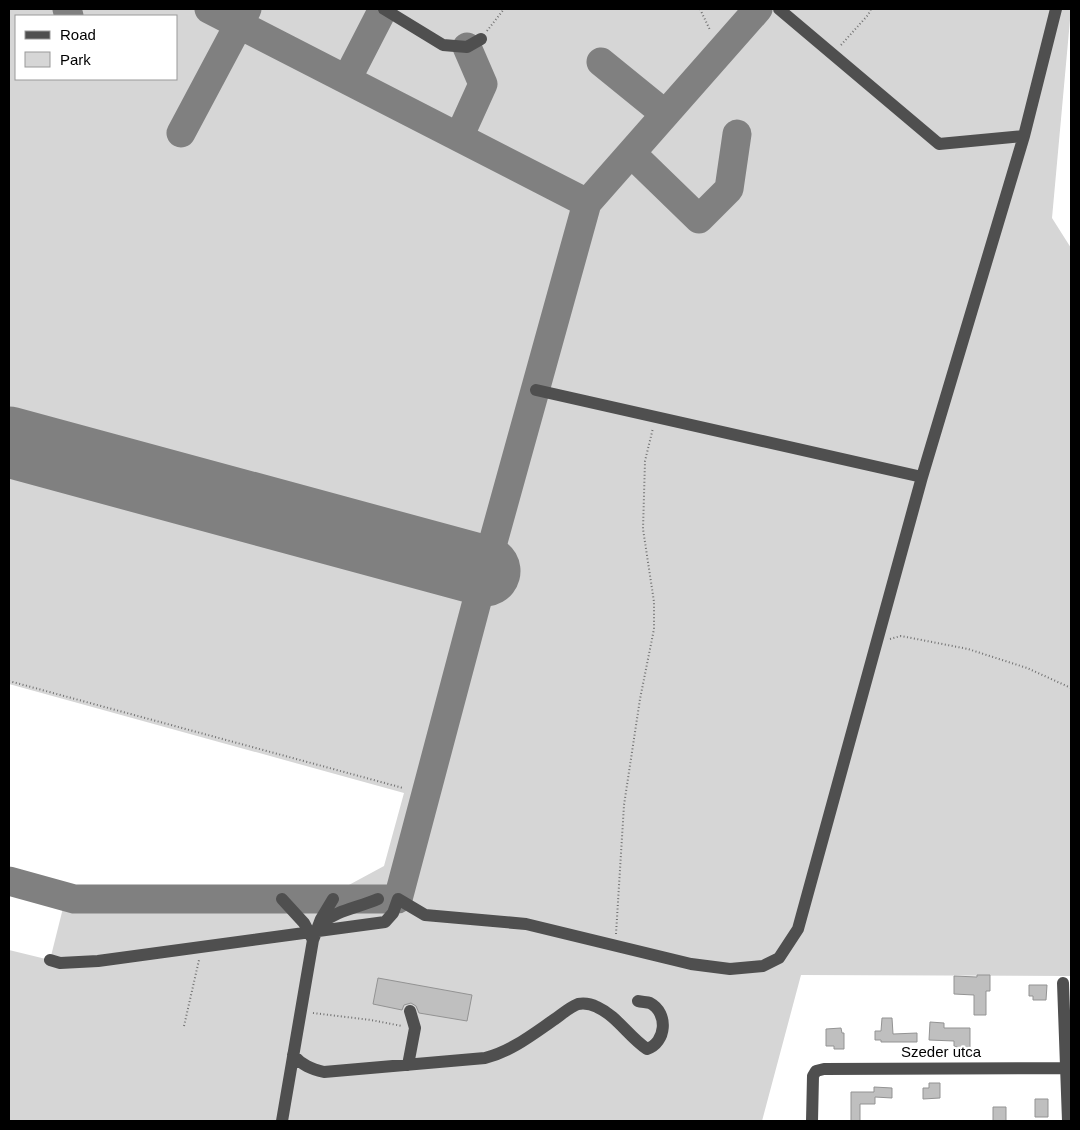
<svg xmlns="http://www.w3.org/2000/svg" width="1080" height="1130" viewBox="0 0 1080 1130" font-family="Helvetica,sans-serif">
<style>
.green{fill:#d6d6d6;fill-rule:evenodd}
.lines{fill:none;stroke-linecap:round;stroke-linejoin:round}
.taxiway{stroke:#808080;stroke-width:29}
.runway{stroke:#808080;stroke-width:71}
.building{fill:#bfbfbf;stroke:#939393}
.path{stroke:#717171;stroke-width:2;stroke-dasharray:1 2.5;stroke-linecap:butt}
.minor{stroke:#4f4f4f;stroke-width:12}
.labels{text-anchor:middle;stroke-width:4.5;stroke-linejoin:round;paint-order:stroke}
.street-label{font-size:15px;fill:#000;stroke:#fff}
</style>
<rect width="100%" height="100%" fill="#fff"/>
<!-- green -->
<path class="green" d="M9,9H1071L1052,218L1071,248V976L801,975L762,1121H9V950L50,960L65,900L9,884V874L59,887L347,886L384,866L404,793L9,684ZM16,16H176V79H16Z"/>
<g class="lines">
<!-- taxiway -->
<path class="taxiway" d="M67,9L69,16
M209,9L587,203
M601,62L665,114
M347,79L383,9
M181,133L247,9
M459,137L483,84L467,47
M631,153L699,219L729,189L737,134
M9,881L74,899H398L485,571L587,203L758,9"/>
<!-- runway -->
<path class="runway" d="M9,442L485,571"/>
</g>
<!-- building -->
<path class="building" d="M977,975H990V991H986V1015H974V995L954,994V976L977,977Z
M378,978L472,995L467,1021L419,1013L416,1006L411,1003L404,1005L402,1010L373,1004Z
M1029,985H1047L1046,1000H1033V996H1029Z
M882,1018H892L893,1034L917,1033V1042H881V1040H875V1031H881Z
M930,1022L944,1023V1028H970V1051H957V1047L954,1046V1041L929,1040Z
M841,1028L842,1033H844V1049H834V1046H826V1029Z
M929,1083H940V1098L923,1099V1088H929Z
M874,1087L892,1088V1098L875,1097V1104H860V1121H851V1092H874Z
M1035,1099H1048V1117H1035Z
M993,1107H1006V1121H993Z"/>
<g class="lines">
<!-- path -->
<path class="path" d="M700,9L710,30
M487,31L504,9
M841,45L868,15L871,9
M890,639L901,636L968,649L1027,668L1071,688
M9,681L403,788
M616,934L624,805L640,699L654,629V602L643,529L645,461L653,428
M313,1013L371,1020L402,1026
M184,1026L199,960"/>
<!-- minor -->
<path class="minor" d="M384,9L443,45L467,47L481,39
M779,9L939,144L1024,136
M536,390L922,477
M282,899L304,923L313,940L321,919L333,899
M320,924C337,910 357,908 378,899
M50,960L60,963L98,961L385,922L393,913L398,899L425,915L526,924L691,964L730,969L763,966L779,958L798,929L922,477L1024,136L1056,9
M1063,983L1068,1121
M293,1055C302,1065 311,1069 324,1072L485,1058C512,1051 533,1034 555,1019C562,1014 570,1007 578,1004C584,1003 591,1004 597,1007C617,1016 629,1037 647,1049C666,1043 669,1013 650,1003C647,1002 641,1002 638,1001
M408,1065L415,1028L410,1011
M282,1121L313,940
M812,1121L813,1076L816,1071L824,1069L1066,1068"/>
</g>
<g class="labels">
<!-- street labels -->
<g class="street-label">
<text x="941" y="1057">Szeder utca</text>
</g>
</g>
<!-- border -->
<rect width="1080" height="1130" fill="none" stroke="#000000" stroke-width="20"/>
<!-- legend -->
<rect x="15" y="15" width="162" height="65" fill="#ffffff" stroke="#999999"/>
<rect x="25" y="31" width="25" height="8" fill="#4f4f4f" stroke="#999999"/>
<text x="60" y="40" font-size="15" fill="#000000">Road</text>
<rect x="25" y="52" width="25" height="15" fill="#d6d6d6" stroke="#999999"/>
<text x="60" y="65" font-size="15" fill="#000000">Park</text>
</svg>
